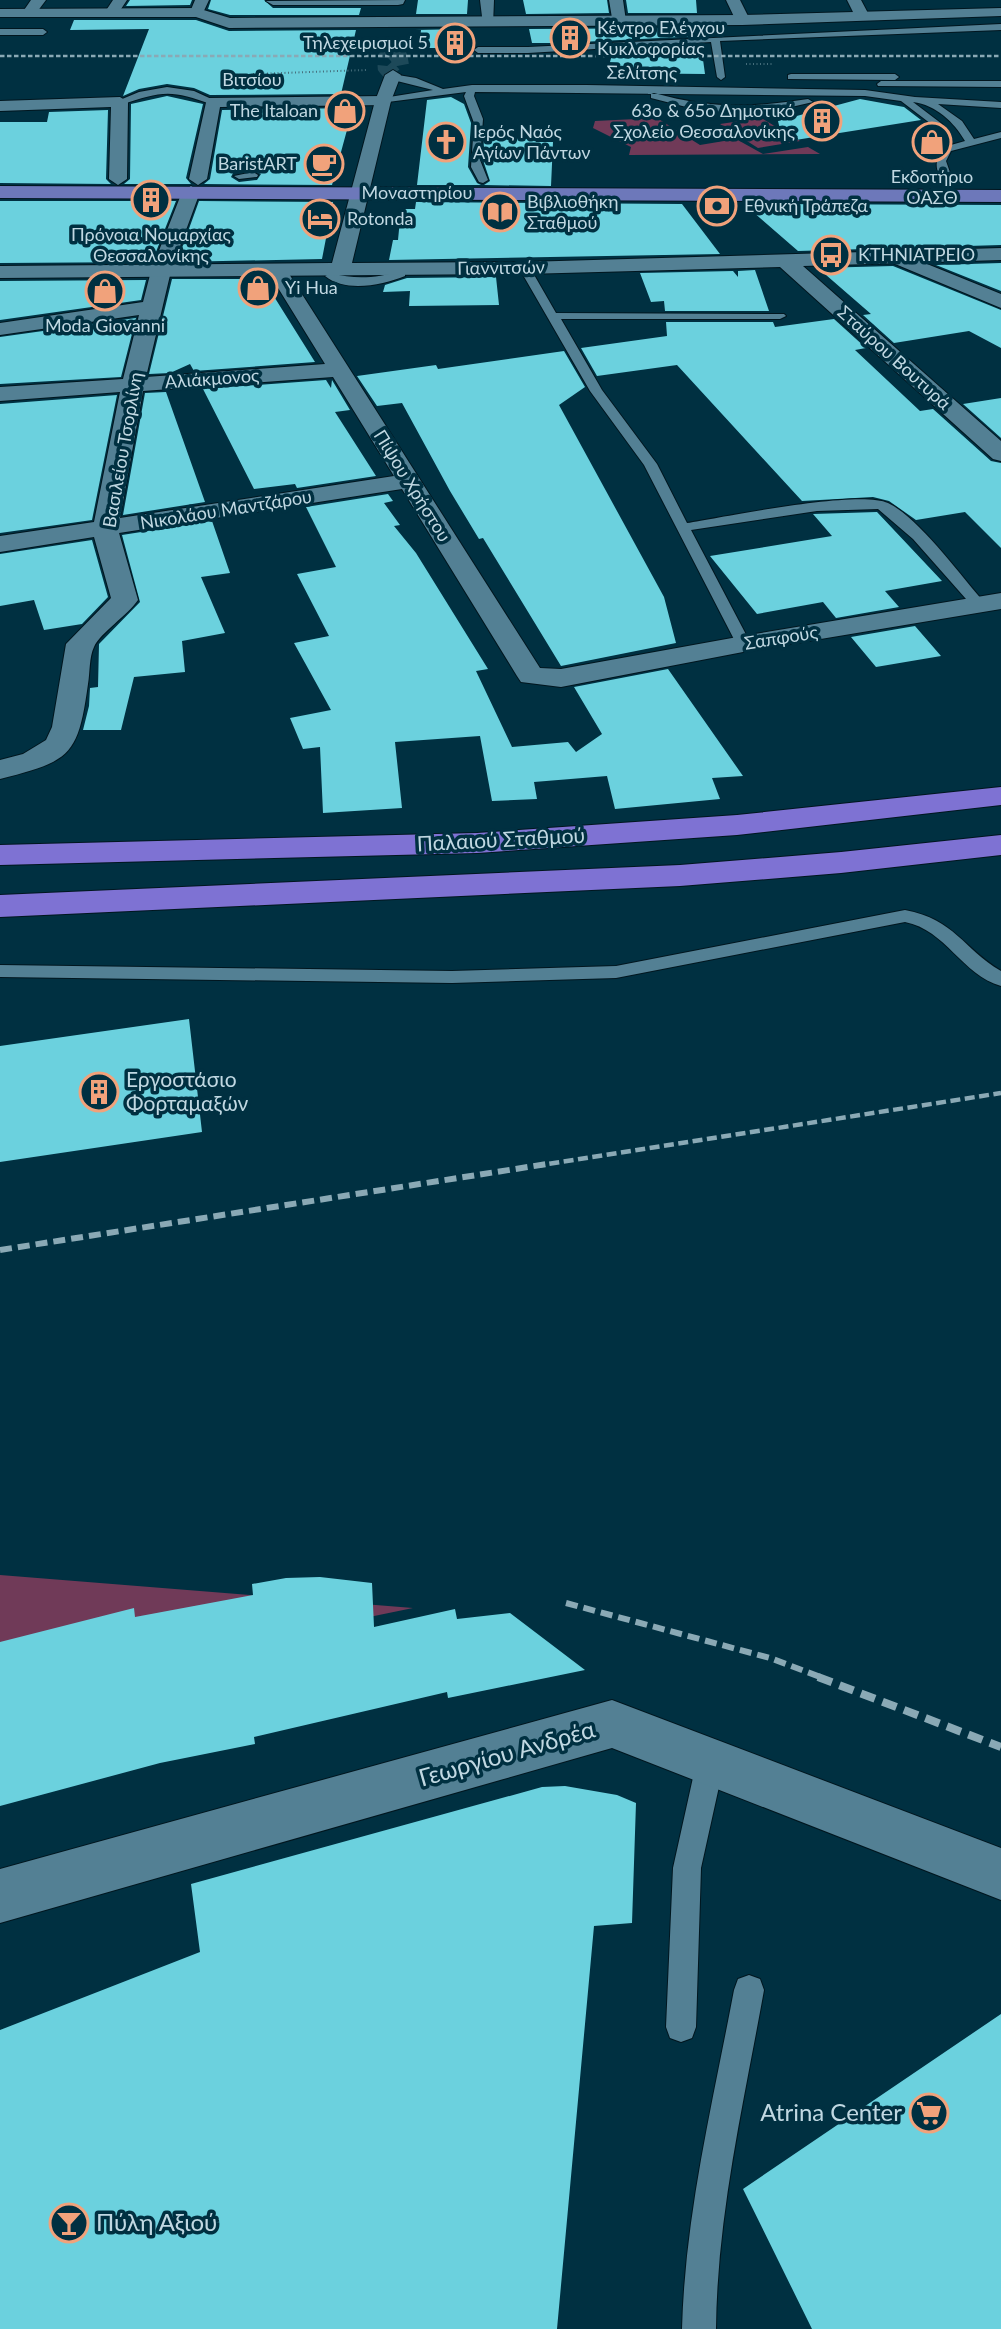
<svg xmlns="http://www.w3.org/2000/svg" width="1001" height="2329" viewBox="0 0 1001 2329" font-family="Lato,sans-serif">
<style>
.green{fill:#703a58}
.building{fill:#6bd1de;fill-rule:evenodd}
.lines{fill:none;stroke-linecap:round;stroke-linejoin:round}
.secondary-tunnel{stroke:#1d4959;stroke-width:17;stroke-dasharray:17 8;stroke-linecap:butt}
.lane-casing{stroke:#01161f;stroke-width:2}
.street-casing{stroke:#01161f;stroke-width:2}
.secondary-casing{stroke:#01161f;stroke-width:2}
.primary-casing{stroke:#01161f;stroke-width:2}
.highway-casing{stroke:#01161f;stroke-width:2}
.path{stroke:#456d7b;stroke-width:2;stroke-dasharray:1 2.5;stroke-linecap:butt}
.lane{fill:#538094;fill-rule:evenodd}
.street{fill:#538094;fill-rule:evenodd}
.secondary{fill:#538094;fill-rule:evenodd}
.primary{fill:#6d78ba;fill-rule:evenodd}
.highway{fill:#7e72d3;fill-rule:evenodd}
.rail-far3{stroke:#8aa9b5;stroke-width:2.5;stroke-dasharray:4.5 2.5;stroke-linecap:butt}
.rail-far2{stroke:#8aa9b5;stroke-width:4.5;stroke-dasharray:10 4.5;stroke-linecap:butt}
.rail-far1{stroke:#8aa9b5;stroke-width:6;stroke-dasharray:12 6;stroke-linecap:butt}
.rail{stroke:#8aa9b5;stroke-width:8;stroke-dasharray:15 8;stroke-linecap:butt}
.labels{text-anchor:middle;stroke-width:7;stroke-linejoin:round;paint-order:stroke}
.far-poi-label{font-size:18px;fill:#c0d8e2;stroke:#003041;text-anchor:start}
.far-street-label{font-size:18px;fill:#c0d8e2;stroke:#003041}
.street-label{font-size:21px;fill:#c0d8e2;stroke:#003041}
.poi-label{font-size:21px;fill:#c0d8e2;stroke:#003041;text-anchor:start}
.near-street-label{font-size:24px;fill:#c0d8e2;stroke:#003041}
.near-poi-label{font-size:24px;fill:#c0d8e2;stroke:#003041;text-anchor:end}
</style>
<rect width="100%" height="100%" fill="#003041"/>
<!-- green -->
<path class="green" d="M657,118L700,145L736,139L763,154L808,147L820,154L629,155L631,147L593,128L595,121Z
M761,118L800,141L758,148L720,124Z
M0,1575L413,1608L0,1693Z"/>
<!-- building -->
<path class="building" d="M130,0H192L190,5L126,6Z
M211,0H264L273,8H361L359,15H230L208,9Z
M418,0H468L467,14H416Z
M523,0H607L609,13L526,14Z
M626,0H696L697,13H628Z
M74,20H196L229,31L356,30L341,94L210,95L194,88L167,84L139,89L123,96L149,29L70,30Z
M699,28L700,36L560,43H532L529,29Z
M465,29L464,48H419L421,30H415Z
M701,45L705,74L607,73L613,51Z
M167,96L203,104L186,178L191,184H124L130,179L131,104Z
M451,97L464,104L471,123L468,167L477,183L481,185H417L427,100Z
M860,99L904,107L921,120L783,142L778,121Z
M353,108L332,185L204,184L210,179L222,110ZM252,169L261,174L257,180L239,182L231,177L233,173Z
M108,110L106,179L111,184L0,183V122H47L49,112Z
M484,138L536,139V142H553L551,186L484,185L490,181L483,160Z
M0,201H176L152,262L0,263Z
M199,201L333,202L322,259L177,262Z
M416,202L682,204L720,254L389,260L393,240H398L401,209H415Z
M744,204L1001,205V245L798,251Z
M1001,263V291L936,265Z
M893,266L1001,310V348L969,331L894,343L863,315L871,314L818,268Z
M755,270L769,311H665L664,301L651,302L640,273L733,271L738,277V271Z
M496,277L499,305L409,306L410,291L383,292L385,285L407,278Z
M172,279H263L315,362L194,371L190,364L170,373L149,374Z
M146,280L141,300L0,320V281Z
M136,318L121,377L0,384V337Z
M834,319L866,348L855,350L920,411L933,409L991,461L1001,463V548L965,512L916,520L889,501L873,497L802,501L677,365L597,376L581,348L667,336L666,322H773L775,327Z
M564,351L585,387L559,405L664,597L676,643L561,666L483,538L479,539L450,491L402,403L377,406L357,376L436,365L438,369Z
M326,380L331,388L332,380L350,410L335,412L376,476L297,488L295,484L254,489L203,389Z
M166,392L205,502L123,515L145,393Z
M117,395L92,520L0,533V404Z
M1001,398V438L963,404Z
M388,494L393,501L384,503L400,525L394,526L416,553L488,669L476,671L512,747L568,742L576,752L602,734L574,687L668,669L743,776L712,778L720,799L615,809L607,776L534,782L537,799L492,801L480,736L395,742L402,808L323,813L320,747L303,749L290,718L331,710L294,643L329,636L297,574L336,567L306,507Z
M877,512L942,581L885,591L899,607L836,618L823,602L757,614L710,556L832,536L813,514Z
M212,521L230,573L201,577L225,633L182,641L185,672L134,677L121,730H83L89,706L90,688L98,687L99,644L140,602L122,535Z
M92,540L108,597L82,624L44,630L34,600L0,606V554Z
M915,626L941,656L876,667L851,637Z
M189,1019L202,1132L0,1162V1046Z
M320,1577L372,1583L374,1627L455,1609L457,1619L510,1613L585,1670L448,1698L447,1692L254,1737L255,1744L160,1763L0,1806V1642L134,1608L135,1617L253,1595L252,1584L286,1578Z
M565,1786L617,1795L636,1803L632,1923L594,1926L557,2329H0V2030L200,1952L191,1884L542,1787Z
M1001,2014V2329H812L743,2189Z"/>
<g class="lines">
<!-- secondary-tunnel -->
<path class="secondary-tunnel" d="M393,51L399,57L401,68L393,75L386,67L387,57Z"/>
<defs>
<path id="lane" d="M1001,24V30L720,41L725,77L721,80L717,77L711,42L528,53H478L474,50L478,47H528Z
M0,29H43L47,32L43,35H0Z
M392,74L416,78L443,89L472,85H587L865,90L915,97L1001,102V108L938,104L962,121L974,139L1001,132V138L951,151L946,161L953,181L948,184C935,176 933,160 943,149L935,127L901,101L865,96L475,92L474,96L483,119L480,160L488,180L483,183L479,182L471,167L474,123L464,96L466,92L380,103L378,101L383,98L433,90L389,79V75ZM913,102C936,105 954,122 965,141L951,145L942,124Z
M791,74H895L899,77L895,80L788,79V75Z
M881,81H1001V87L878,86L877,84Z
M167,87L194,91L218,102L213,105C170,89 163,91 120,105L115,102L139,92Z
M654,93C712,109 749,108 808,99L813,102L787,108L730,113L694,109L651,98V94Z
M253,172L258,175L257,177L239,179L234,176Z
M521,266H529L556,313L784,314L786,316L780,319H561L602,390L657,464L687,523C725,517 859,489 888,503C919,518 960,575 984,602L986,605L984,608H974L913,539L878,509L817,511L691,530L751,644L743,649L738,647L644,465L590,391L519,268Z
M401,271L405,272V276C382,285 346,293 325,276L331,273C356,280 376,278 401,271Z
M905,910C956,920 962,948 1001,971V986C962,975 946,930 905,922L616,978L452,983L0,977V965L452,971L616,966Z
M710,1750L720,1754L724,1764L701,1868L696,2027L692,2038L681,2042L670,2038L666,2027L673,1868L696,1764L700,1754Z
M749,1975L760,1979L764,1990C744,2102 717,2215 716,2329H682C685,2214 713,2102 734,1990L738,1979Z"/>
<path id="street" d="M31,0H46L34,16H24L22,13Z
M113,0H127L117,15L112,16L105,12Z
M195,0H209L202,15L197,16L190,12Z
M405,0L403,4L398,5H273L266,1Z
M480,0H494L493,25H483Z
M609,0H623L626,21L623,24H613Z
M726,0H740L750,20L747,23H737Z
M847,0H861L869,15L866,18H856Z
M383,96L391,101L389,105L220,107L207,179L198,185L189,179L207,98Z
M120,97L128,102L127,179L118,185L109,179L111,107L0,111V101Z
M191,186L200,192L171,271L146,377L325,364L267,270L270,266H284L540,668L561,669L743,636L1001,593V609L743,652L561,687L521,682L517,676L402,489L119,533L138,600C128,615 100,633 94,647C89,657 90,673 88,684C78,756 71,761 0,779V760L23,754L46,740L52,727L66,644L111,598L94,537L0,552V536L94,522L120,392L0,401V387L123,379L139,315L0,335V323L143,302L151,271L182,192ZM333,377L394,476L120,518L143,391Z
M895,251L1001,294V308L888,261L885,257L888,253Z"/>
<path id="secondary" d="M197,8L230,18L742,15L1001,8V16L742,25L229,28L196,17H0V9Z
M393,70L401,75L391,101L352,263L525,262L1001,248V260L803,266L1001,441V461L993,459L780,267L525,274L0,278V266L332,263L375,101L385,75Z
M612,1700L1001,1848V1900L612,1748L0,1923V1869Z"/>
<path id="primary" d="M0,186L1001,190V202L0,198Z"/>
<path id="highway" d="M1001,787V805L737,835L477,853L0,865V845L477,833L737,815Z
M1001,835V855L841,873L680,886L0,917V895L680,865L841,852Z"/>
</defs>
<!-- lane casing -->
<use href="#lane" class="lane-casing"/>
<!-- street casing -->
<use href="#street" class="street-casing"/>
<!-- secondary casing -->
<use href="#secondary" class="secondary-casing"/>
<!-- primary casing -->
<use href="#primary" class="primary-casing"/>
<!-- highway casing -->
<use href="#highway" class="highway-casing"/>
<!-- path -->
<path class="path" d="M746,64H773
M253,74L366,70"/>
<!-- lane -->
<use href="#lane" class="lane"/>
<!-- street -->
<use href="#street" class="street"/>
<!-- secondary -->
<use href="#secondary" class="secondary"/>
<!-- primary -->
<use href="#primary" class="primary"/>
<!-- highway -->
<use href="#highway" class="highway"/>
<!-- rail-far3 -->
<path class="rail-far3" d="M0,56H1001"/>
<!-- rail-far2 -->
<path class="rail-far2" d="M535,1166L1001,1093"/>
<!-- rail-far1 -->
<path class="rail-far1" d="M0,1250L547,1164
M566,1603L770,1658L823,1678"/>
<!-- rail -->
<path class="rail" d="M818,1677L1001,1747"/>
</g>
<!-- icons -->
<defs>
<symbol id="building-ring" viewBox="-11 -11 22 22"><circle r="9.5" fill="#003041" stroke="#f1a27b" stroke-width="1.5"/><path d="M-4-6H4V6H1V3H-1V6H-4ZM-2.5-4.3h1.7v1.8h-1.7ZM.8-4.3h1.7v1.8H.8ZM-2.5-1h1.7V.8h-1.7ZM.8-1h1.7V.8H.8Z" fill="#f1a27b"/></symbol>
<symbol id="shop-ring" viewBox="-11 -11 22 22"><circle r="9.5" fill="#003041" stroke="#f1a27b" stroke-width="1.5"/><path d="M-5-2.5h2.3a2.7 3.5 0 0 1 5.4 0H5L5.5 6h-11ZM-1.5-2.5h3a1.5 2.3 0 0 0-3 0Z" fill="#f1a27b"/></symbol>
<symbol id="church-ring" viewBox="-11 -11 22 22"><circle r="9.5" fill="#003041" stroke="#f1a27b" stroke-width="1.5"/><path d="M-1.2-6h2.4v3.5h3.3v2.4h-3.3V6h-2.4V-.1h-3.3v-2.4h3.3Z" fill="#f1a27b"/></symbol>
<symbol id="cafe-ring" viewBox="-11 -11 22 22"><circle r="9.5" fill="#003041" stroke="#f1a27b" stroke-width="1.5"/><path d="M-5.5-4.5H6V0H3Q3 3.5 0 3.5H-2.5Q-5.5 3.5-5.5 0ZM3-3.2v2h1.7v-2ZM-6 4.5H4V6H-6Z" fill="#f1a27b"/></symbol>
<symbol id="bank-ring" viewBox="-11 -11 22 22"><circle r="9.5" fill="#003041" stroke="#f1a27b" stroke-width="1.5"/><path d="M-6-4H6V4H-6ZM0-2.3a2.3 2.3 0 1 0 0 4.6a2.3 2.3 0 1 0 0-4.6Z" fill="#f1a27b"/></symbol>
<symbol id="library-ring" viewBox="-11 -11 22 22"><circle r="9.5" fill="#003041" stroke="#f1a27b" stroke-width="1.5"/><path d="M-6-4Q-3-5.5-.7-3.5V5Q-3 3-6 4ZM6-4Q3-5.5 .7-3.5V5Q3 3 6 4Z" fill="#f1a27b"/></symbol>
<symbol id="hotel-ring" viewBox="-11 -11 22 22"><circle r="9.5" fill="#003041" stroke="#f1a27b" stroke-width="1.5"/><path d="M-6-4.5h1.5V1H6V5H4.5V3h-9V5H-6ZM-4 0a1.8 1.8 0 1 1 3.6 0ZM.5 0V-2.5h3Q6-2.5 6 0Z" fill="#f1a27b"/></symbol>
<symbol id="bus-ring" viewBox="-11 -11 22 22"><circle r="9.5" fill="#003041" stroke="#f1a27b" stroke-width="1.5"/><path d="M-5-6H5V4H4V6H2V4H-2V6H-4V4H-5ZM-3.5-4V0h7V-4ZM-3.5 1.2v1.5H-2V1.2ZM2 1.2v1.5H3.5V1.2Z" fill="#f1a27b"/></symbol>
<symbol id="supermarket-ring" viewBox="-11 -11 22 22"><circle r="9.5" fill="#003041" stroke="#f1a27b" stroke-width="1.5"/><path d="M-6-5.5h2.5l.6 2H6L4.5 2H-2.5L-4.4-4H-6ZM-1.5 3.2a1.3 1.3 0 1 0 .1 0ZM3 3.2a1.3 1.3 0 1 0 .1 0Z" fill="#f1a27b"/></symbol>
<symbol id="bar-ring" viewBox="-11 -11 22 22"><circle r="9.5" fill="#003041" stroke="#f1a27b" stroke-width="1.5"/><path d="M-6-5H6L.8 .8V4.5H3.5V6h-7V4.5H-.8V.8Z" fill="#f1a27b"/></symbol>
</defs>
<g fill-rule="evenodd">
<use href="#building-ring" x="548" y="16" width="44" height="44"/>
<use href="#building-ring" x="433" y="21" width="44" height="44"/>
<use href="#shop-ring" x="323" y="89" width="44" height="44"/>
<use href="#building-ring" x="800" y="99" width="44" height="44"/>
<use href="#church-ring" x="424" y="120" width="44" height="44"/>
<use href="#shop-ring" x="910" y="120" width="44" height="44"/>
<use href="#cafe-ring" x="302" y="142" width="44" height="44"/>
<use href="#building-ring" x="129" y="178" width="44" height="44"/>
<use href="#bank-ring" x="695" y="184" width="44" height="44"/>
<use href="#library-ring" x="478" y="190" width="44" height="44"/>
<use href="#hotel-ring" x="298" y="197" width="44" height="44"/>
<use href="#bus-ring" x="809" y="233" width="44" height="44"/>
<use href="#shop-ring" x="236" y="266" width="44" height="44"/>
<use href="#shop-ring" x="83" y="269" width="44" height="44"/>
<use href="#building-ring" x="77" y="1070" width="44" height="44"/>
<use href="#supermarket-ring" x="907" y="2091" width="44" height="44"/>
<use href="#bar-ring" x="47" y="2201" width="44" height="44"/>
</g>
<g class="labels">
<!-- far-poi labels -->
<g class="far-poi-label">
<text x="597" y="34">Κέντρο Ελέγχου<tspan x="597" dy="21">Κυκλοφορίας</tspan></text>
<text x="428" y="49" text-anchor="end">Τηλεχειρισμοί 5</text>
<text x="318" y="117" text-anchor="end">The Italoan</text>
<text x="795" y="117" text-anchor="end">63ο &amp; 65o Δημοτικό<tspan x="795" dy="21">Σχολείο Θεσσαλονίκης</tspan></text>
<text x="473" y="138">Ιερός Ναός<tspan x="473" dy="21">Αγίων Πάντων</tspan></text>
<text x="297" y="170" text-anchor="end">BaristART</text>
<text x="932" y="183" text-anchor="middle">Εκδοτήριο<tspan x="932" dy="21">ΟΑΣΘ</tspan></text>
<text x="527" y="208">Βιβλιοθήκη<tspan x="527" dy="21">Σταθμού</tspan></text>
<text x="744" y="212">Εθνική Τράπεζα</text>
<text x="347" y="225">Rotonda</text>
<text x="151" y="241" text-anchor="middle">Πρόνοια Νομαρχίας<tspan x="151" dy="21">Θεσσαλονίκης</tspan></text>
<text x="858" y="261">ΚΤΗΝΙΑΤΡΕΙΟ</text>
<text x="285" y="294">Yi Hua</text>
<text x="105" y="332" text-anchor="middle">Moda Giovanni</text>
</g>
<!-- far-street labels -->
<g class="far-street-label">
<text transform="translate(642 73) rotate(1)" y="6">Σελίτσης</text>
<text x="252" y="86">Βιτσίου</text>
<text x="417" y="199">Μοναστηρίου</text>
<text transform="translate(501 268) rotate(-1)" y="6">Γιαννιτσών</text>
<text transform="translate(894 358) rotate(42)" y="6">Σταύρου Βουτυρά</text>
<text transform="translate(212 379) rotate(-4)" y="6">Αλιάκμονος</text>
<text transform="translate(123 450) rotate(-80)" y="6">Βασιλείου Τσορλίνη</text>
<text transform="translate(412 486) rotate(58)" y="6">Πίψου Χρήστου</text>
<text transform="translate(226 510) rotate(-9)" y="6">Νικολάου Μαντζάρου</text>
<text transform="translate(781 638) rotate(-9)" y="6">Σαπφούς</text>
</g>
<!-- street labels -->
<g class="street-label">
<text transform="translate(501 840) rotate(-3)" y="7">Παλαιού Σταθμού</text>
</g>
<!-- poi labels -->
<g class="poi-label">
<text x="126" y="1087">Εργοστάσιο<tspan x="126" dy="24">Φορταμαξών</tspan></text>
</g>
<!-- near-street labels -->
<g class="near-street-label">
<text transform="translate(507 1754) rotate(-16)" y="8">Γεωργίου Ανδρέα</text>
</g>
<!-- near-poi labels -->
<g class="near-poi-label">
<text x="902" y="2121">Atrina Center</text>
<text x="96" y="2231" text-anchor="start">Πύλη Αξιού</text>
</g>
</g>
</svg>
